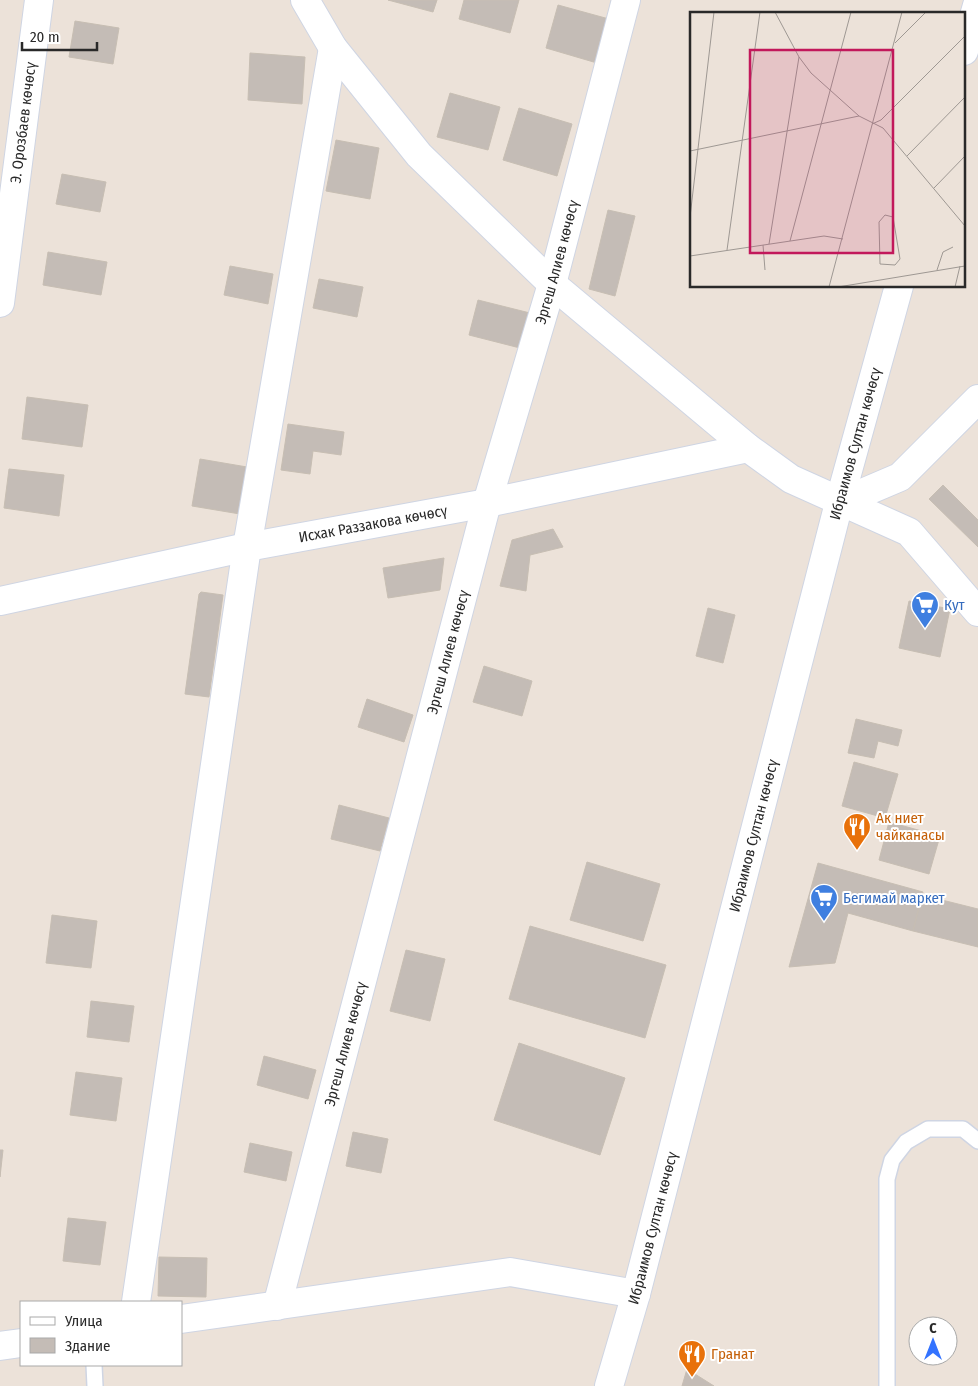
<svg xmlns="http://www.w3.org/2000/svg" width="978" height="1386" viewBox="0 0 978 1386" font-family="'Fira Sans Condensed',sans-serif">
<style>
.building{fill:#c4bcb6;stroke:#c7beb3}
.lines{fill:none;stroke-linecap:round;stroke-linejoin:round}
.service-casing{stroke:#cfd5e3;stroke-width:18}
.minor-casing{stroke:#cfd5e3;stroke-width:30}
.secondary-casing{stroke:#cfd5e3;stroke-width:30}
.service{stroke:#fff;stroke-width:15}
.minor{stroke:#fff;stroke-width:28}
.secondary{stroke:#fff;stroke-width:28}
.labels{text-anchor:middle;stroke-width:4;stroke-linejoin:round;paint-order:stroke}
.street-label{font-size:15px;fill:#292929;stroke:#fff}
.shop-label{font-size:15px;fill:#366cbe;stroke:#fff;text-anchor:start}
.food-label{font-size:15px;fill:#c56008;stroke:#fff;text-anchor:start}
.inset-road{fill:none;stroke:#9e9893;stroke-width:1}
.view{fill:#c2185b;fill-opacity:0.15;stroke:#c2185b;stroke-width:2.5}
.inset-edge{fill:none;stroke:#292929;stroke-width:2.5}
</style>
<rect width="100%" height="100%" fill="#ece2d9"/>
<!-- building -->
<path class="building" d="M388,0H437L433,12Z
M464,0H519L510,33L459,19Z
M558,5L609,19L597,63L546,48Z
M75,21L119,28L113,64L69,57Z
M250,53L305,57L302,104L248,100Z
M450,93L500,107L488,150L437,137Z
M519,108L572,124L557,176L503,160Z
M336,140L379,148L370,199L326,191Z
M62,174L106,182L100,212L56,204Z
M608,210L635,216L615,296L589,289Z
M48,252L107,262L101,295L43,285Z
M230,266L273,274L268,304L224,295Z
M319,279L363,287L357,317L313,308Z
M478,300L530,313L520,348L469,335Z
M27,397L88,405L82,447L22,439Z
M288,424L344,432L341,455L313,451L310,474L281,470Z
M200,459L247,467L240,514L192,506Z
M9,469L64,475L59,516L4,508Z
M943,485L978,520V547L929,499Z
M553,529L563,547L530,555L526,591L500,586L512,540Z
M444,558L440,590L388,598L383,568Z
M201,592L223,595L209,697L185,694L199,594Z
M909,601L950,609L940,657L899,648Z
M708,608L735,615L723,663L696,656Z
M484,666L532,681L522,716L473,702Z
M367,699L413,715L404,742L358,727Z
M856,719L902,730L898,746L878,741L874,758L848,753Z
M854,762L898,774L885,818L842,806Z
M339,805L389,818L380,851L331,839Z
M889,822L940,836L929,874L879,860Z
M587,862L660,884L643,941L570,920Z
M818,863L923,892L913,931L848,913L835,963L789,967Z
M922,895L978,909V947L913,931Z
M52,915L97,921L91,968L46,963Z
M530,926L666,965L645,1038L509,999Z
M406,950L445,959L430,1021L390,1011Z
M91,1001L134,1006L129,1042L87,1037Z
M519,1043L625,1078L600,1155L494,1120Z
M264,1056L316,1070L308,1099L257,1085Z
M76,1072L122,1078L116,1121L70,1115Z
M353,1132L388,1139L381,1173L346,1166Z
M250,1143L292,1152L286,1181L244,1172Z
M0,1150H3L0,1177Z
M68,1218L106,1222L100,1265L63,1261Z
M159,1257L207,1258L206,1297L158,1296Z
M687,1369L714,1386H682Z"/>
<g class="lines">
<defs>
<path id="service" d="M94,1365L95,1386
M887,1386V1179L892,1160L906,1142L928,1129H963L978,1141"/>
<g id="minor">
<path d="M305,0L333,48L419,155L552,284L748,448L791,479L909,532L978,612"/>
<path id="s1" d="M0,303L39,0"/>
<path d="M839,503L900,477L978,399"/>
<path id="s2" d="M0,601L247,547L487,503L748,448"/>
<path d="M136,1302L247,547L333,48"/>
<path id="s3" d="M277,1306L487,503L552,284L626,0"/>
<path d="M181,1319L510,1272L636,1294"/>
<path d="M0,1346L21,1343"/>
</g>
<g id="secondary">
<path d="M964,51L978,2"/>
<path id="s4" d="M609,1386L636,1294L839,503L899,286"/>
</g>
</defs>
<!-- service casing -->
<use href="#service" class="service-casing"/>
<!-- minor casing -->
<use href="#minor" class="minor-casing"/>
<!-- secondary casing -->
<use href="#secondary" class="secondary-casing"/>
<!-- service -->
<use href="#service" class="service"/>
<!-- minor -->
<use href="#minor" class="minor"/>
<!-- secondary -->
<use href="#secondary" class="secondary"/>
</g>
<!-- icons -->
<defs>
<symbol id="supermarket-pin" viewBox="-11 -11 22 30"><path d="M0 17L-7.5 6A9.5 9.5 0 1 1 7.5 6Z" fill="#3f7fe0" stroke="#fff"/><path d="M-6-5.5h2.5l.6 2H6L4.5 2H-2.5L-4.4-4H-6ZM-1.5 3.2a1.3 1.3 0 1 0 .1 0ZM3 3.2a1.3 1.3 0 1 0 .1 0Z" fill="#fff"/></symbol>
<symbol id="restaurant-pin" viewBox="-11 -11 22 30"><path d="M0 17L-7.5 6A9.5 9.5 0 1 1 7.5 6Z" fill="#e8710a" stroke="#fff"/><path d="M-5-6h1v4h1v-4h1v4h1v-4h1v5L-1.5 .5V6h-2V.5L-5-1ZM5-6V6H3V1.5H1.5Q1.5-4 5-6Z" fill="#fff"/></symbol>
</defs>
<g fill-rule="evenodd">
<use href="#supermarket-pin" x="909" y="589" width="32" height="43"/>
<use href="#restaurant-pin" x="841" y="811" width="32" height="43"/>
<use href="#supermarket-pin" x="808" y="882" width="32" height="43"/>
<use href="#restaurant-pin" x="676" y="1338" width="32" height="43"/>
</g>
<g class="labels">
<!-- street labels -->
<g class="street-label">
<text dy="5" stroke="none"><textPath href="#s1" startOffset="182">Э. Орозбаев көчөсү</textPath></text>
<text dy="5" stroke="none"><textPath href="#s3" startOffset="1081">Эргеш Алиев көчөсү</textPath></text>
<text dy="5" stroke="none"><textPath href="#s4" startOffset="974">Ибраимов Султан көчөсү</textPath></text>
<text dy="5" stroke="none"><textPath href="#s2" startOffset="381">Исхак Раззакова көчөсү</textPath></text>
<text dy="5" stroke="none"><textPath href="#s3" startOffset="676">Эргеш Алиев көчөсү</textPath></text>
<text dy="5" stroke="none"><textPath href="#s4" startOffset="569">Ибраимов Султан көчөсү</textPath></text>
<text dy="5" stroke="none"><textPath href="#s3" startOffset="271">Эргеш Алиев көчөсү</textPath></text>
<text dy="5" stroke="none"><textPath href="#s4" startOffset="164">Ибраимов Султан көчөсү</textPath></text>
</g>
<!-- shop labels -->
<g class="shop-label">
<text x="944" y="610">Кут</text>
<text x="843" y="903">Бегимай маркет</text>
</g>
<!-- food labels -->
<g class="food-label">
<text x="876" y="823">Ак ниет<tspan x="876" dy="17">чайканасы</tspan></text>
<text x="711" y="1359">Гранат</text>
</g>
</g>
<!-- overview -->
<g transform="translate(690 12)">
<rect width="275" height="275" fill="#ece2d9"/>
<path class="inset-road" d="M85,0L109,45L121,61L169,104L193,116L275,214M205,31L236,0M182,112L191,108L275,24M0,139L169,104M217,144L275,85M244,176L275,144M195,203L203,205L210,247L205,253L190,252L189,210ZM0,205L24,0M100,229L161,0M79,232L109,45M73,233L75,258M37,238L70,0M0,244L134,224L153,227M247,258L253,240L263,235M139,275L212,0M148,275L275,254M265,275L270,254"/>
<path class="view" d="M60,38H203V241H60Z"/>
<rect width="275" height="275" class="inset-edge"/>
</g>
<!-- legend -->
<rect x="20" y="1301" width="162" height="65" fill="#ffffff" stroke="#a9a9a9"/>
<rect x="30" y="1317" width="25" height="8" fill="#ffffff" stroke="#a9a9a9"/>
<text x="65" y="1326" font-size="15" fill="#292929">Улица</text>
<rect x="30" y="1338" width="25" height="15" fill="#c4bcb6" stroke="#a9a9a9"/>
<text x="65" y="1351" font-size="15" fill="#292929">Здание</text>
<!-- north arrow -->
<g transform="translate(933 1341)"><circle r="24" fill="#ffffff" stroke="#a9a9a9"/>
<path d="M0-4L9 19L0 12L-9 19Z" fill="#3373ff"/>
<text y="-8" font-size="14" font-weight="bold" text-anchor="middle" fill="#292929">С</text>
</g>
<!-- scale -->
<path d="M22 42v8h75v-8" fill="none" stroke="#292929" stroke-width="2.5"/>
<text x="30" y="42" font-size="15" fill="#292929" stroke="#ffffff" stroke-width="4" paint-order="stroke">20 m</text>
</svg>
